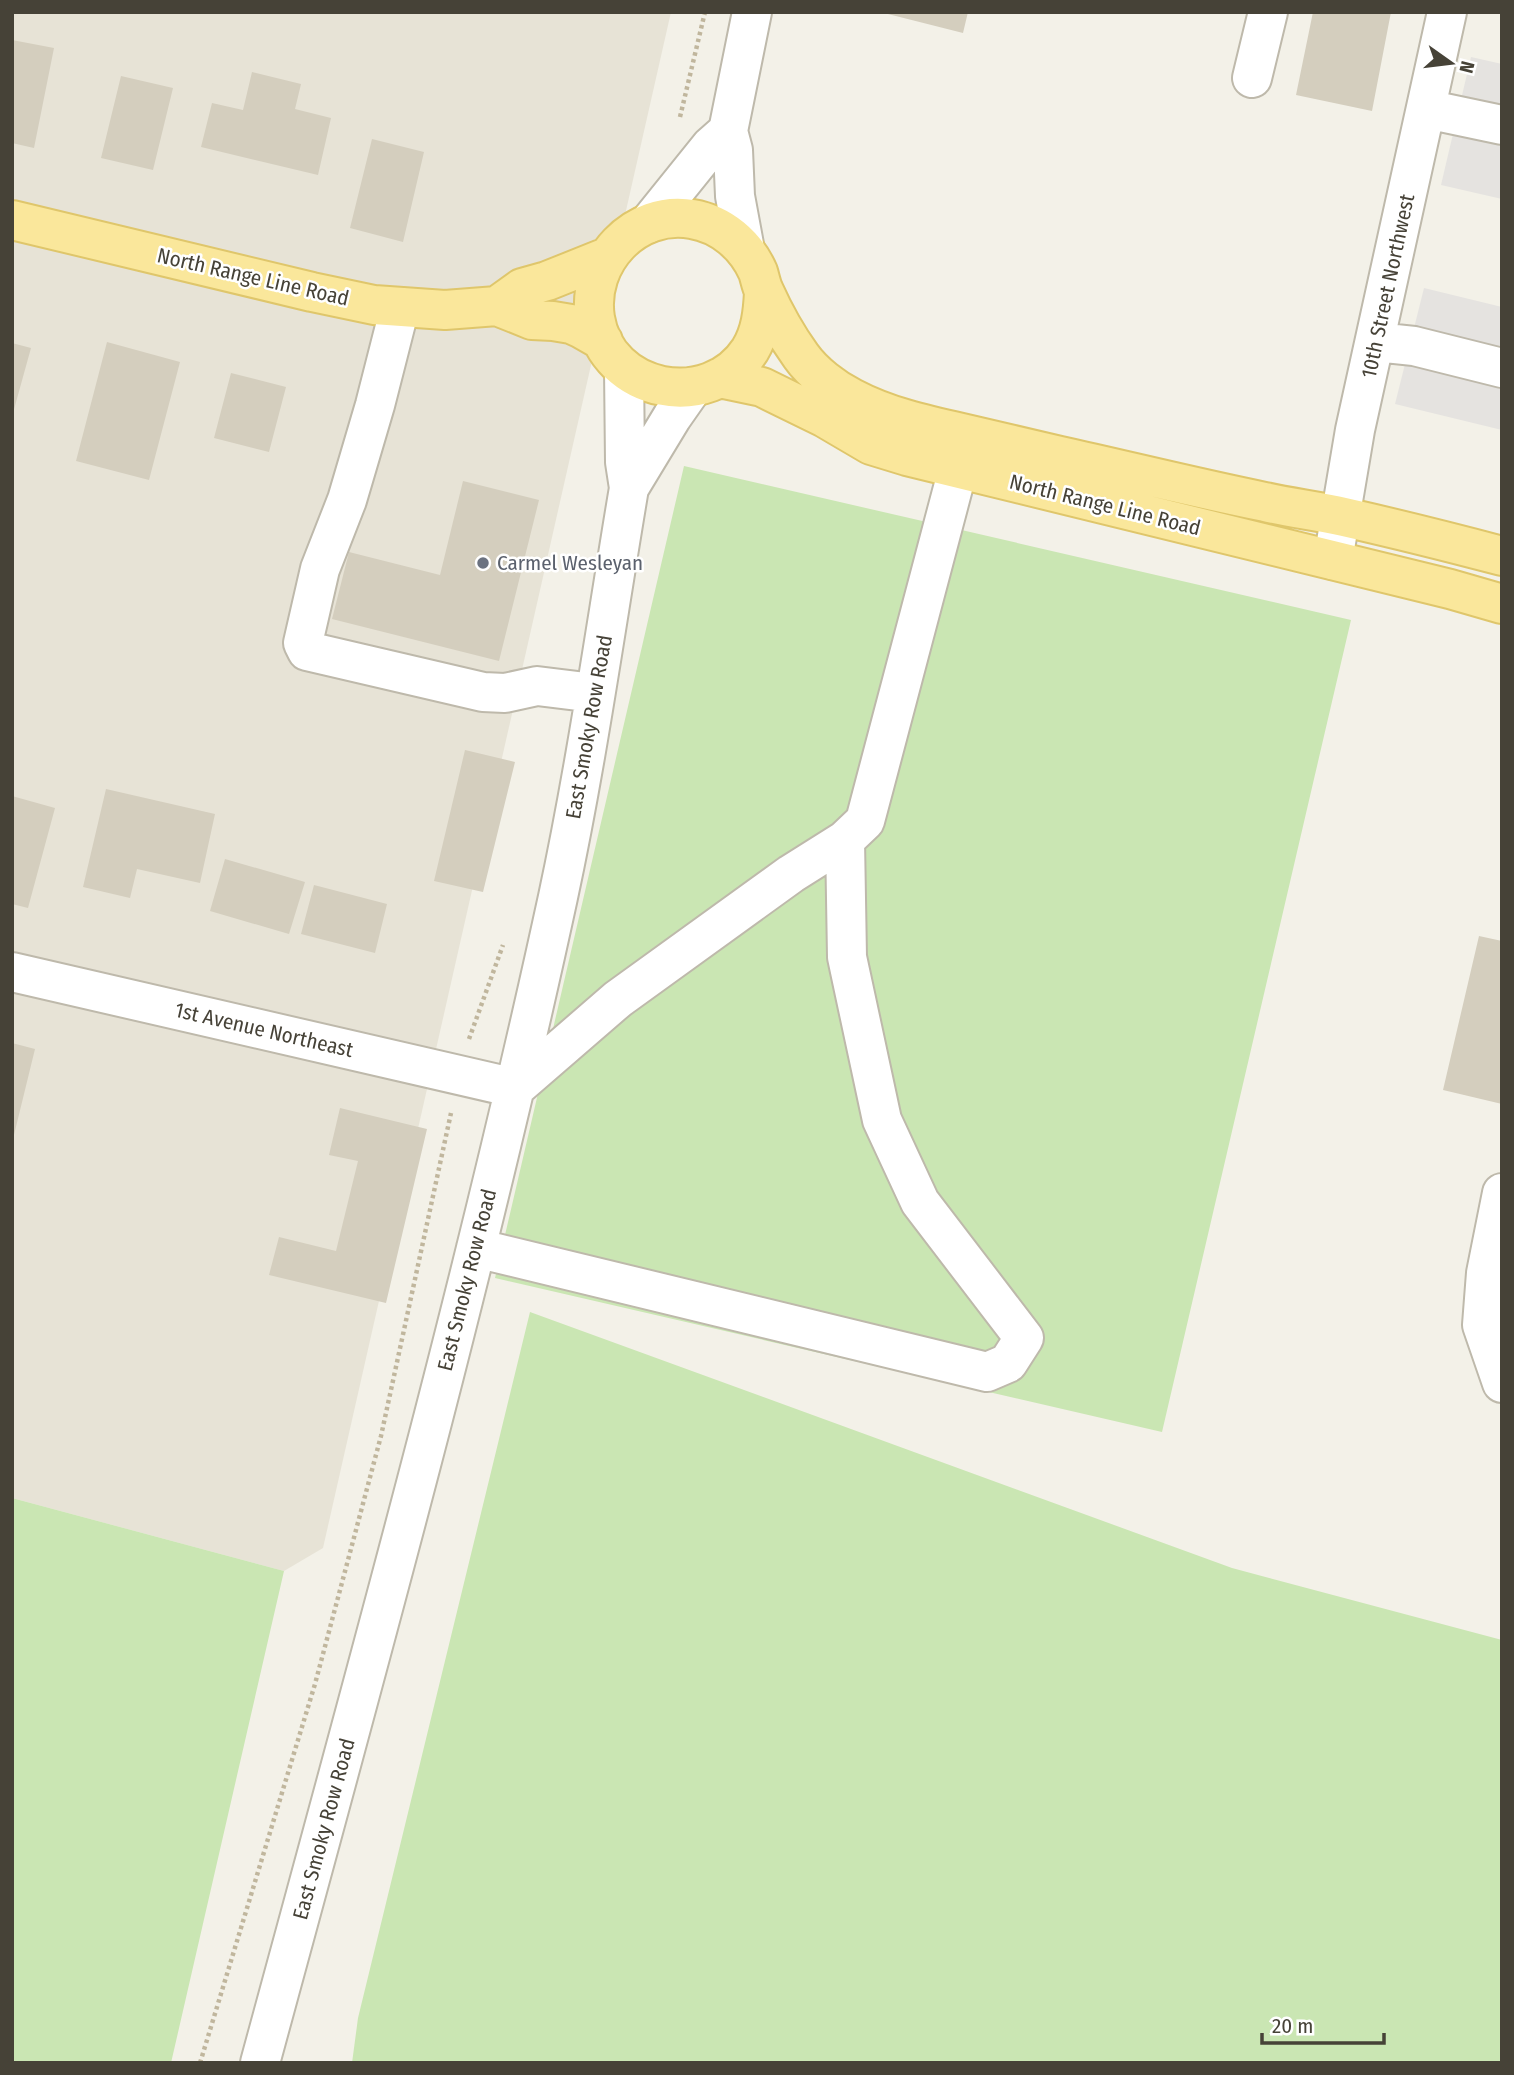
<svg xmlns="http://www.w3.org/2000/svg" width="1514" height="2075" viewBox="0 0 1514 2075" font-family="'Fira Sans Condensed',sans-serif">
<style>
.residential{fill:#e7e3d6}
.green{fill:#cae6b3}
.parking{fill:#e5e3e0}
.building{fill:#d4cebe}
.lines{fill:none;stroke-linecap:round;stroke-linejoin:round}
.minor-casing{stroke:#beb9ab;stroke-width:42}
.major-casing{stroke:#dfc66b;stroke-width:42}
.path{stroke:#c0b69d;stroke-width:4.5;stroke-dasharray:3.5 3.5;stroke-linecap:butt}
.minor{stroke:#fff;stroke-width:38}
.major{stroke:#fae79b;stroke-width:38}
.worship-dot{fill:#6b7280;stroke:#fff;stroke-width:2.5}
.labels{text-anchor:middle;stroke-width:5;stroke-linejoin:round;paint-order:stroke}
.street-label{font-size:21px;fill:#464237;stroke:#fff}
.worship-label{font-size:21px;fill:#5b616d;stroke:#fff;text-anchor:start}
</style>
<rect width="100%" height="100%" fill="#f3f1e8"/>
<!-- residential -->
<path class="residential" d="M12,12H671L323,1548L284,1571L12,1498Z"/>
<!-- green -->
<path class="green" d="M684,466L1351,620L1162,1432L495,1278Z
M530,1312L1232,1568L1502,1640V2063H352L358,2018Z
M12,1498L284,1571L171,2063H12Z"/>
<!-- parking -->
<path class="parking" d="M1471,57L1502,64V199L1441,185Z
M1424,288L1502,307V430L1395,404Z"/>
<!-- building -->
<path class="building" d="M880,12H968L963,33Z
M1313,12H1391L1372,111L1296,95Z
M12,40L54,48L34,148L12,143Z
M252,72L301,84L295,109L331,118L318,175L201,147L212,103L243,110Z
M121,76L173,88L153,170L101,158Z
M372,139L424,152L403,242L350,228Z
M107,342L180,362L149,480L76,461Z
M12,343L31,348L13,413H12Z
M231,373L286,387L269,452L214,438Z
M463,481L539,500L499,661L332,619L349,552L440,575Z
M465,750L515,762L483,892L434,881Z
M106,789L215,814L200,883L137,869L130,898L83,887Z
M12,796L55,808L28,908L12,904Z
M225,859L305,882L289,934L210,911Z
M314,885L387,904L375,953L301,934Z
M1479,936L1502,941V1104L1443,1090Z
M12,1043L35,1049L13,1139H12Z
M340,1108L427,1129L386,1303L269,1275L279,1237L336,1251L358,1161L329,1155Z"/>
<g class="lines">
<defs>
<path id="minor" d="M1252,78L1268,12
M1426,109L1502,125
M649,223L711,146L728,131
M745,250L735,196L733,150L728,131L752,12
M400,307L375,405L347,500L320,569L303,643L307,651L483,692L505,693L537,686L594,693
M1376,342L1414,346L1502,368
M629,488L672,417L693,387
M1333,560L1355,430L1447,12
M12,972L515,1088
M515,1088L618,999L791,874L845,840L865,821L958,469
M1502,1193L1486,1273L1482,1325L1502,1383
M476,1248L987,1372L1008,1363L1024,1338L920,1202L882,1120L847,957L845,840
M260,2063C365,1676 473,1289 558,897C587,762 606,624 629,488L625,462L624,369"/>
<path id="major" d="M12,220L312,292L374,305L445,310L497,306L532,320L553,321L571,324L582,329L603,341
M764,292C763,312 761,332 750,350C709,413 607,393 595,318C586,262 635,209 692,219C722,224 746,245 758,272C760,278 761,285 764,291C773,311 788,338 801,356C813,373 834,389 852,398C886,416 925,425 962,433C995,441 1027,448 1060,456C1128,471 1196,488 1265,502C1291,508 1318,511 1344,517C1397,529 1449,542 1502,556
M497,306L522,288L547,281L607,257
M719,378L762,387L825,418L871,445L907,456L1450,589L1502,604"/>
</defs>
<!-- minor casing -->
<use href="#minor" class="minor-casing"/>
<!-- major casing -->
<use href="#major" class="major-casing"/>
<!-- path -->
<path class="path" d="M680,117L705,12
M469,1039L503,945
M200,2063L315,1684L381,1436L451,1113"/>
<!-- minor -->
<use href="#minor" class="minor"/>
<!-- major -->
<use href="#major" class="major"/>
</g>
<!-- markers -->
<circle class="worship-dot" cx="483" cy="563" r="7"/>
<g class="labels">
<!-- street labels -->
<g class="street-label">
<text transform="translate(253 277) rotate(13)" y="7">North Range Line Road</text>
<text transform="translate(1388 286) rotate(-78)" y="7">10th Street Northwest</text>
<text transform="translate(1105 505) rotate(14)" y="7">North Range Line Road</text>
<text transform="translate(589 727) rotate(-80)" y="7">East Smoky Row Road</text>
<text transform="translate(264 1030) rotate(13)" y="7">1st Avenue Northeast</text>
<text transform="translate(467 1280) rotate(-76)" y="7">East Smoky Row Road</text>
<text transform="translate(324 1829) rotate(-75)" y="7">East Smoky Row Road</text>
</g>
<!-- worship labels -->
<g class="worship-label">
<text x="497" y="570">Carmel Wesleyan</text>
</g>
</g>
<!-- border -->
<rect width="1514" height="2075" fill="none" stroke="#464237" stroke-width="28"/>
<!-- north arrow -->
<g transform="translate(1451 63) rotate(104)" stroke="#ffffff" stroke-width="5" paint-order="stroke">
<path d="M0-5L12 26L0 18L-12 26Z" fill="#464237"/>
<text y="-10" font-size="19" font-weight="bold" text-anchor="middle" fill="#464237">N</text>
</g>
<!-- scale -->
<path d="M1262 2033v10h122v-10" fill="none" stroke="#464237" stroke-width="3.5"/>
<text x="1272" y="2033" font-size="21" fill="#464237" stroke="#ffffff" stroke-width="5" paint-order="stroke">20 m</text>
</svg>
